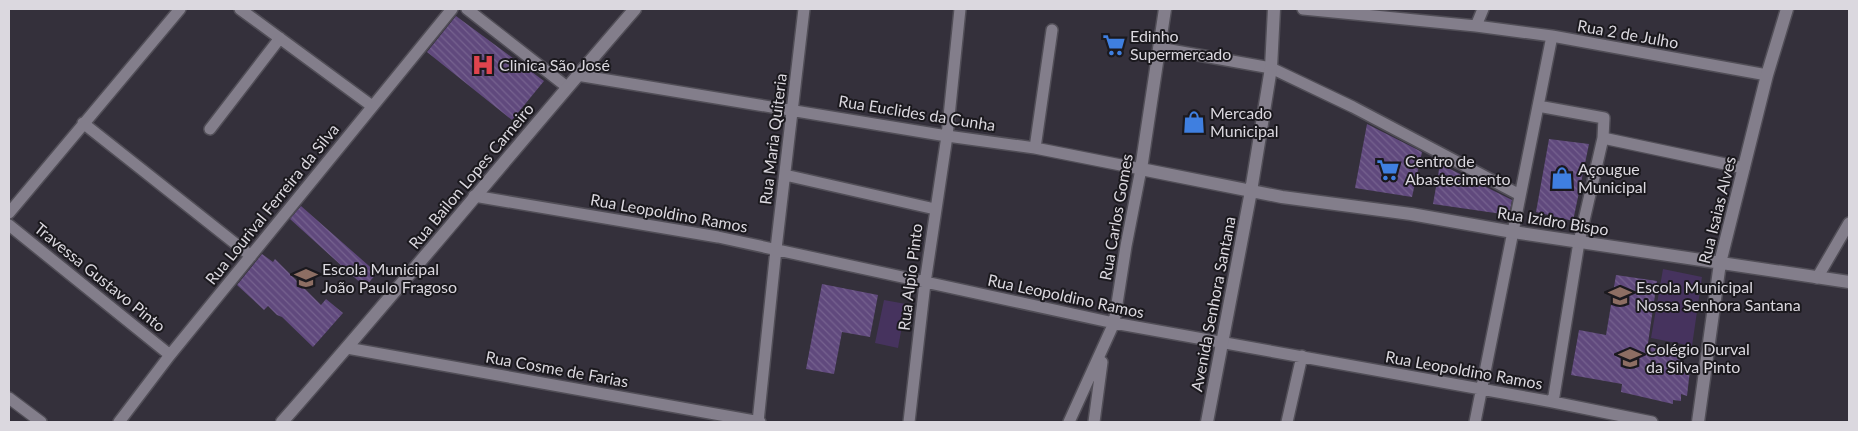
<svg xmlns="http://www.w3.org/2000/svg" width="1858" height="431" viewBox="0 0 1858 431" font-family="Lato,sans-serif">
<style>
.park{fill:#46335e}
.building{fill:url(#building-back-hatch)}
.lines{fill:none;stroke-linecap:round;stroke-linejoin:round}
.minor-casing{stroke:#514e57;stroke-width:14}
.tertiary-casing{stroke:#514e57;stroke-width:15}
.secondary-casing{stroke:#514e57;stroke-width:15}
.minor{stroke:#837e8b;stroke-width:11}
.tertiary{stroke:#837e8b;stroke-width:12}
.secondary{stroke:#837e8b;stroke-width:12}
.labels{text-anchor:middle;stroke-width:4;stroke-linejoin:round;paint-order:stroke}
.street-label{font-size:16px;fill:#dbd8df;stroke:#1b191e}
.poi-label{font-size:16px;fill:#dbd8df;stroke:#1b191e;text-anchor:start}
</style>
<defs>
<pattern id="building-back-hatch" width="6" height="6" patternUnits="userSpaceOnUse" patternTransform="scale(1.25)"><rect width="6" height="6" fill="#60497d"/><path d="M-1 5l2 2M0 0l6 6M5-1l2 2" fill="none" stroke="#76628f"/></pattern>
</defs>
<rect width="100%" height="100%" fill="#34303b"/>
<!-- park -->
<path class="park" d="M1663,269L1702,277L1692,346L1651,338Z
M884,300L906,304L898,348L875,343Z"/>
<!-- building -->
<path class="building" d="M456,16L544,81L512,120L427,52Z
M1367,124L1422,152L1412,197L1355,188Z
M1549,139L1589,144L1573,221L1536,212Z
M1440,164L1512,200L1509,215L1433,204Z
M301,206L377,273L365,287L290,219Z
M262,254L273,262L275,259L321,305L326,299L343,313L313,347L282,317L277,315L268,306L264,310L237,285Z
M1616,275L1657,281L1648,343L1682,350L1680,367L1690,370L1687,396L1681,394V401L1673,400V404L1621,392L1622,384L1571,375L1579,330L1606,335Z
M822,284L878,295L870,337L842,332L834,374L806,369Z"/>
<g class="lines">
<defs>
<path id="minor" d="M240,9L372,106
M467,9L567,87
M1303,9L1476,26L1552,36L1767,75
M1476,26L1483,9
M1159,48L1271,68L1353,107L1520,195
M577,75L947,136L1035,148L1141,169L1126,246L1114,323L1069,422
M1538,106L1604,118L1603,138L1579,242L1553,402
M83,123L251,256
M210,129L280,38
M1603,138L1744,168
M1035,148L1052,30
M785,175L935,209
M474,196L718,237L1114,323L1553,402L1652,422
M9,213L180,9
M9,225L170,355
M1817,278L1849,223
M347,348L760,422
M9,398L41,422
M119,422L170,355L452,9
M758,422L776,249L804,9
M909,422L925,283L947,136L960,9
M1094,422L1102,362
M1287,422L1302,356
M1475,422L1552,36"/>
<path id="tertiary" d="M1165,9L1141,169L1282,197L1411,214L1513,232L1849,282
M1207,422L1251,191L1271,68L1274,9
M1698,422L1720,263L1767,75L1787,9"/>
<path id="secondary" d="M282,422C402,286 516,146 635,9"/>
</defs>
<!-- minor casing -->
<use href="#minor" class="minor-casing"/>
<!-- tertiary casing -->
<use href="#tertiary" class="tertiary-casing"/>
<!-- secondary casing -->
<use href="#secondary" class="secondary-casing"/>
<!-- minor -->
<use href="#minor" class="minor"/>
<!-- tertiary -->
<use href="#tertiary" class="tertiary"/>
<!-- secondary -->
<use href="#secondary" class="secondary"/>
</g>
<!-- icons -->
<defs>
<symbol id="supermarket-bare" viewBox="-9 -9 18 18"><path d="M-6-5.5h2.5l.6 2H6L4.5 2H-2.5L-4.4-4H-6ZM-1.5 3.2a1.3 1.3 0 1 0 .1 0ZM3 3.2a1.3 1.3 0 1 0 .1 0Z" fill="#3f7fe0" stroke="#1b191e" stroke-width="2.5" paint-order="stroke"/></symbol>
<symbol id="hospital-bare" viewBox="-9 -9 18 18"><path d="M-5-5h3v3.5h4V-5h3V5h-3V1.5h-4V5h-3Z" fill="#e0444e" stroke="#1b191e" stroke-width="2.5" paint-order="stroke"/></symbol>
<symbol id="shop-bare" viewBox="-9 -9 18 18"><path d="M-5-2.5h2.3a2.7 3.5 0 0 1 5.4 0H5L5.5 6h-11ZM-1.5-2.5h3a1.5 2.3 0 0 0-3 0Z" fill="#3f7fe0" stroke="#1b191e" stroke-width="2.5" paint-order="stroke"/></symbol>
<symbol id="school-bare" viewBox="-9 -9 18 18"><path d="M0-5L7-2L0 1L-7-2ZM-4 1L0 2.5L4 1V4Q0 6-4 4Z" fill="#8d6e63" stroke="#1b191e" stroke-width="2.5" paint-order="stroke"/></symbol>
</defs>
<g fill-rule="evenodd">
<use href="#supermarket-bare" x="1098" y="29" width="32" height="32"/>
<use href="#hospital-bare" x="467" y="49" width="32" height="32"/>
<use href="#shop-bare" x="1178" y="106" width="32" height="32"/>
<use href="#supermarket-bare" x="1372" y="154" width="32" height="32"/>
<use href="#shop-bare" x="1546" y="162" width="32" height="32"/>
<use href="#school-bare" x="290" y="262" width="32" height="32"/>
<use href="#school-bare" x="1604" y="280" width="32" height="32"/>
<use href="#school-bare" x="1614" y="342" width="32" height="32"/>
</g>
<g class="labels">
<!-- street labels -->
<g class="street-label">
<text transform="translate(1628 34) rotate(10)" y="6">Rua 2 de Julho</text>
<text transform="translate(917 113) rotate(9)" y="6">Rua Euclides da Cunha</text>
<text transform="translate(773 139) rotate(-83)" y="6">Rua Maria Quiteria</text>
<text transform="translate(471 176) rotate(-50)" y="6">Rua Bailon Lopes Carneiro</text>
<text transform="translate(272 204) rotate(-51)" y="6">Rua Lourival Ferreira da Silva</text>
<text transform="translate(1717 210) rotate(-76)" y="6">Rua Isaias Alves</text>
<text transform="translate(669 213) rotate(10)" y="6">Rua Leopoldino Ramos</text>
<text transform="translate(1116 217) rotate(-80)" y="6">Rua Carlos Gomes</text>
<text transform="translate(1553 221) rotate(9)" y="6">Rua Izidro Bispo</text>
<text transform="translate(100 277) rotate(39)" y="6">Travessa Gustavo Pinto</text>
<text transform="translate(910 277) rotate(-83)" y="6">Rua Alpio Pinto</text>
<text transform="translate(1066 296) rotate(12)" y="6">Rua Leopoldino Ramos</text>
<text transform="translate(1213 304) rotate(-79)" y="6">Avenida Senhora Santana</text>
<text transform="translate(557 369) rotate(10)" y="6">Rua Cosme de Farias</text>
<text transform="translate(1464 370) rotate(10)" y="6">Rua Leopoldino Ramos</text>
</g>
<!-- poi labels -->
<g class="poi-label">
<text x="1130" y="42">Edinho<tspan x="1130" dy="18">Supermercado</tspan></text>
<text x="499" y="71">Clinica São José</text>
<text x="1210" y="119">Mercado<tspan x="1210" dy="18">Municipal</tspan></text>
<text x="1405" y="167">Centro de<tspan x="1405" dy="18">Abastecimento</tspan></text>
<text x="1578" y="175">Açougue<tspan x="1578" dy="18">Municipal</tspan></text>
<text x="322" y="275">Escola Municipal<tspan x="322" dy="18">João Paulo Fragoso</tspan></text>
<text x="1636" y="293">Escola Municipal<tspan x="1636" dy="18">Nossa Senhora Santana</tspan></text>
<text x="1646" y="355">Colégio Durval<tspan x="1646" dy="18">da Silva Pinto</tspan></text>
</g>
</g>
<!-- border -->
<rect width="1858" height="431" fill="none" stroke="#dbd8df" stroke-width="20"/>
</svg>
